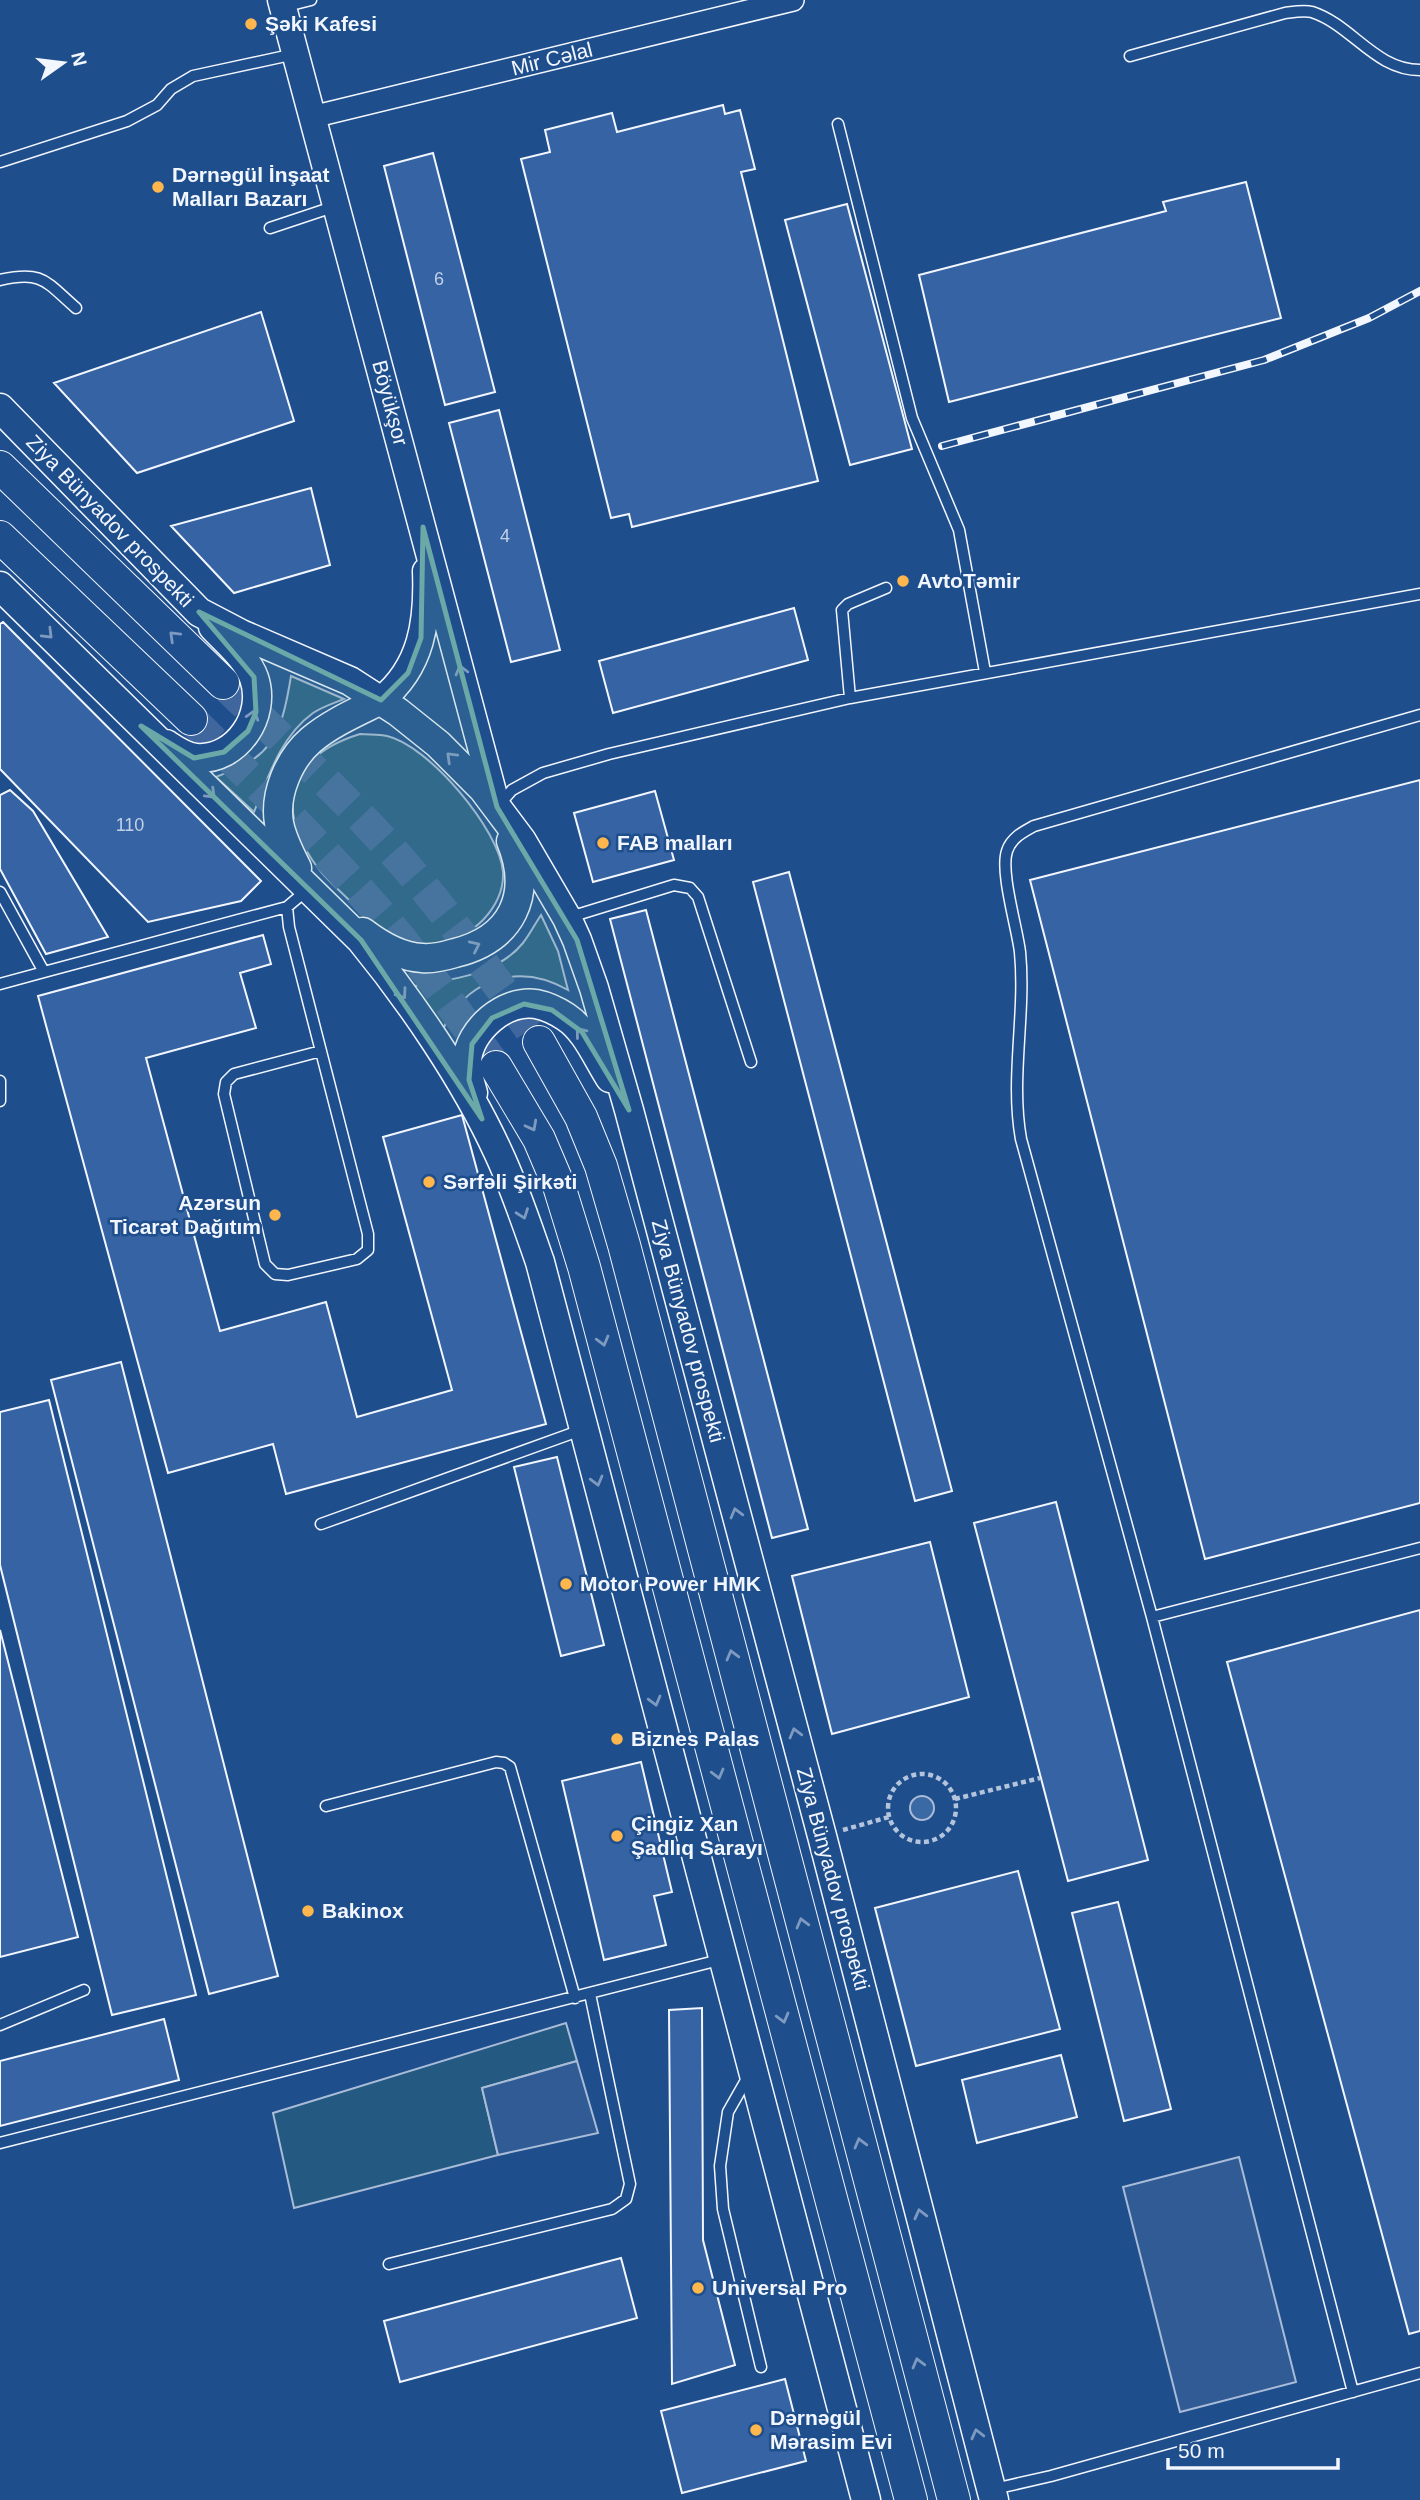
<svg xmlns="http://www.w3.org/2000/svg" width="1420" height="2500" viewBox="0 0 1420 2500" font-family="Arial,sans-serif">
<style>
.green{fill:#245a82;stroke:#a8bbd7;stroke-width:2}
.parking{fill:#305b95;stroke:#a8bbd7;stroke-width:2}
.water{fill:#3b69a3;stroke:#a8bbd7;stroke-width:2}
.building{fill:#3563a3;stroke:#f2f6ff;stroke-width:2}
.lines{fill:none;stroke-linecap:round;stroke-linejoin:round}
.primary-tunnel{stroke:#3f679d;stroke-width:32;stroke-dasharray:32 16;stroke-linecap:butt}
.service-casing{stroke:#f2f6ff;stroke-width:13}
.minor-casing{stroke:#f2f6ff;stroke-width:24}
.tertiary-casing{stroke:#f2f6ff;stroke-width:29}
.secondary-casing{stroke:#f2f6ff;stroke-width:31}
.primary-casing{stroke:#f2f6ff;stroke-width:34}
.path{stroke:#b3c4dc;stroke-width:4.5;stroke-dasharray:5 3.5;stroke-linecap:butt}
.service{stroke:#1f4e8c;stroke-width:10}
.minor{stroke:#1f4e8c;stroke-width:21}
.tertiary{stroke:#1f4e8c;stroke-width:26}
.secondary{stroke:#1f4e8c;stroke-width:28}
.primary{stroke:#1f4e8c;stroke-width:32}
.rail-casing{stroke:#f2f6ff;stroke-width:8}
.rail{stroke:#1f4e8c;stroke-width:5;stroke-dasharray:16;stroke-linecap:butt}
.oneway{stroke:#7e9ac0}
.marked{fill:#6aa9a8;fill-opacity:0.2;stroke:#6aa9a8;stroke-width:5;stroke-linejoin:round}
.poi-dot{fill:#ffb74d;stroke:#1f4e8c;stroke-width:2.5}
.labels{text-anchor:middle;stroke-width:5;stroke-linejoin:round;paint-order:stroke}
.number-label{font-size:18px;fill:#c3d1e8}
.poi-label{font-size:21px;font-weight:bold;fill:#f2f6ff;stroke:#1f4e8c;text-anchor:start}
.street-label{font-size:21px;fill:#f2f6ff;stroke:#1f4e8c}
</style>
<rect width="100%" height="100%" fill="#1f4e8c"/>
<!-- green -->
<path class="green" d="M291,676L344,699C334,703 322,707 313,713C281,736 268,777 254,812L216,777C228,772 241,767 252,760C281,742 286,706 291,676Z
M360,734C369,735 378,734 387,736C428,745 500,830 503,872C504,891 496,906 483,920C469,934 448,945 427,946C422,946 416,944 412,943C384,936 367,919 348,899C338,889 326,879 318,868C273,808 289,756 360,734Z
M541,915L558,951L568,990C519,962 468,978 443,1029L414,986C452,980 498,974 523,943C530,934 535,924 541,915Z
M566,2023L577,2061L482,2088L498,2155L294,2208L273,2113Z"/>
<!-- parking -->
<path class="parking" d="M577,2061L598,2133L498,2155L482,2088Z
M1239,2157L1296,2382L1180,2412L1123,2187Z"/>
<!-- water -->
<path class="water" d="M910 1808a12 12 0 1 1 24 0a12 12 0 1 1-24 0Z"/>
<!-- building -->
<path class="building" d="M723,105L725,114L740,110L755,169L741,172L818,481L632,527L629,514L611,518L521,159L550,152L545,130L612,113L617,132Z
M433,153L495,392L445,405L384,166Z
M1246,182L1281,318L949,402L919,275L1166,211L1163,202Z
M847,204L912,449L850,465L785,220Z
M261,312L294,421L137,473L54,383Z
M499,410L560,650L511,662L449,423Z
M311,488L330,565L234,593L171,526Z
M794,608L808,660L613,713L599,661Z
M3,622L261,881L241,901L148,922L0,769V624Z
M1420,780V1503L1205,1559L1030,880Z
M10,790L33,811L108,937L46,954L0,869V795Z
M655,791L674,860L593,882L574,813Z
M789,872L952,1491L915,1501L753,882Z
M646,910L808,1529L772,1538L610,919Z
M263,935L271,964L240,973L256,1028L146,1058L220,1331L326,1302L357,1417L452,1390L383,1137L462,1115L546,1424L286,1494L273,1444L168,1473L38,996Z
M121,1362L278,1976L209,1994L51,1380Z
M49,1400L196,1995L112,2015L0,1565V1412Z
M557,1457L604,1645L561,1656L514,1467Z
M1056,1502L1148,1860L1068,1881L974,1523Z
M930,1542L969,1697L832,1734L792,1576Z
M1420,1610V2331L1409,2334L1227,1662Z
M0,1630L78,1937L0,1957Z
M641,1762L672,1892L654,1896L666,1945L604,1960L562,1781Z
M1018,1871L1060,2029L916,2066L875,1908Z
M1118,1902L1171,2109L1124,2121L1072,1913Z
M702,2008L703,2240L735,2365L672,2384L669,2010Z
M164,2019L179,2080L0,2126V2061Z
M1061,2055L1077,2117L977,2143L962,2080Z
M621,2258L637,2318L400,2382L384,2321Z
M785,2379L806,2461L682,2493L661,2411Z"/>
<g class="lines">
<!-- primary-tunnel -->
<path class="primary-tunnel" d="M223,683C282,740 343,795 397,856C449,915 494,978 539,1042
M191,719C248,776 306,831 359,890C410,946 453,1007 496,1067"/>
<defs>
<path id="service" d="M283,7L311,0
M1130,56L1285,13C1293,12 1304,10 1312,12C1352,25 1375,70 1420,70
M838,124L912,418L959,530L985,672
M0,162L127,121L157,105L171,89L193,76L295,54
M270,228L336,206
M0,280C43,270 46,282 76,308
M850,698L842,610L848,604L886,588
M499,805L512,790L543,773L609,754L850,698L1420,594
M0,892L44,972L287,907L307,890
M287,907L289,927L368,1234V1250L357,1259L288,1275L275,1274L265,1264L224,1094L226,1082L234,1074L321,1051
M570,917L674,885L690,888L698,897L751,1062
M0,984L44,972
M0,1081V1101
M321,1524L584,1429
M1152,1617L1420,1548
M326,1806L496,1762L504,1763L510,1767L575,1998
M0,2025L84,1990
M749,2075L728,2112L720,2166L723,2209L761,2367
M0,2143L723,1959
M389,2264L612,2209L626,2199L630,2184L590,1994
M1353,2392L1152,1617L1021,1139C1010,1078 1026,1014 1020,952C1017,927 1000,872 1007,851C1011,838 1023,832 1034,826L1420,715
M994,2489L1051,2476L1420,2373"/>
<path id="minor" d="M312,117L793,0"/>
<path id="tertiary" d="M281,0L497,807
M381,700C422,667 428,621 426,571"/>
<path id="secondary" d="M0,408L199,612L241,634L350,681L398,712L438,744L483,789L522,841L567,918L577,940L594,988L629,1110L822,1836L994,2500
M0,586L361,940C411,1001 465,1080 498,1152C515,1188 527,1225 540,1262L866,2500
M166,744C175,750 185,757 196,758C237,761 267,715 254,678C247,658 227,642 213,627
M297,868C290,854 282,839 279,823C274,794 289,759 311,740C331,723 357,712 381,700
M363,932C380,945 401,957 422,958C433,959 445,956 455,953C512,939 533,895 511,841
M473,1093C470,1083 467,1072 467,1061C469,1030 505,999 536,1004C546,1006 557,1011 566,1017C586,1030 597,1058 610,1078"/>
<path id="primary" d="M0,467L223,683
M0,537L191,719
M539,1042L581,1117L601,1166L624,1245L954,2500
M496,1067L539,1139L559,1186L584,1267L911,2500"/>
</defs>
<!-- service casing -->
<use href="#service" class="service-casing"/>
<!-- minor casing -->
<use href="#minor" class="minor-casing"/>
<!-- tertiary casing -->
<use href="#tertiary" class="tertiary-casing"/>
<!-- secondary casing -->
<use href="#secondary" class="secondary-casing"/>
<!-- primary casing -->
<use href="#primary" class="primary-casing"/>
<!-- path -->
<path class="path" d="M888 1808a34 34 0 1 1 68 0a34 34 0 1 1-68 0Z
M955,1799L1040,1778
M843,1830L889,1817"/>
<!-- service -->
<use href="#service" class="service"/>
<!-- minor -->
<use href="#minor" class="minor"/>
<!-- tertiary -->
<use href="#tertiary" class="tertiary"/>
<!-- secondary -->
<use href="#secondary" class="secondary"/>
<!-- primary -->
<use href="#primary" class="primary"/>
<defs>
<path id="rail" d="M942,446L1264,360L1369,318L1420,291"/>
</defs>
<!-- rail casing -->
<use href="#rail" class="rail-casing"/>
<!-- rail -->
<use href="#rail" class="rail"/>
</g>
<!-- one-way arrows -->
<defs><path id="oneway-chevron" d="M-2-3.5L2.5 0L-2 3.5" fill="none" stroke-width="1.6" stroke-linecap="round" stroke-linejoin="round" transform="scale(1.75)"/></defs>
<g class="oneway">
<use href="#oneway-chevron" transform="translate(48 634) rotate(45)"/>
<use href="#oneway-chevron" transform="translate(174 636) rotate(-136)"/>
<use href="#oneway-chevron" transform="translate(461 670) rotate(-105)"/>
<use href="#oneway-chevron" transform="translate(253 715) rotate(-73)"/>
<use href="#oneway-chevron" transform="translate(451 757) rotate(-136)"/>
<use href="#oneway-chevron" transform="translate(211 794) rotate(44)"/>
<use href="#oneway-chevron" transform="translate(475 946) rotate(-25)"/>
<use href="#oneway-chevron" transform="translate(402 994) rotate(55)"/>
<use href="#oneway-chevron" transform="translate(580 1032) rotate(-129)"/>
<use href="#oneway-chevron" transform="translate(532 1126) rotate(62)"/>
<use href="#oneway-chevron" transform="translate(523 1214) rotate(70)"/>
<use href="#oneway-chevron" transform="translate(603 1341) rotate(75)"/>
<use href="#oneway-chevron" transform="translate(597 1481) rotate(75)"/>
<use href="#oneway-chevron" transform="translate(736 1513) rotate(-105)"/>
<use href="#oneway-chevron" transform="translate(732 1655) rotate(-105)"/>
<use href="#oneway-chevron" transform="translate(655 1701) rotate(75)"/>
<use href="#oneway-chevron" transform="translate(795 1733) rotate(-105)"/>
<use href="#oneway-chevron" transform="translate(718 1774) rotate(75)"/>
<use href="#oneway-chevron" transform="translate(802 1923) rotate(-105)"/>
<use href="#oneway-chevron" transform="translate(783 2018) rotate(75)"/>
<use href="#oneway-chevron" transform="translate(860 2143) rotate(-105)"/>
<use href="#oneway-chevron" transform="translate(920 2214) rotate(-104)"/>
<use href="#oneway-chevron" transform="translate(918 2363) rotate(-105)"/>
<use href="#oneway-chevron" transform="translate(977 2434) rotate(-104)"/>
</g>
<!-- marked area -->
<path class="marked" d="M423,527L497,807L577,940L629,1110L582,1032L552,1010L524,1004L492,1018L472,1044L469,1080L482,1119L361,940L141,726L194,758L224,752L248,731L256,712L254,677L199,612L381,700L408,673L421,638Z"/>
<!-- markers -->
<g class="poi-dot">
<circle cx="251" cy="24" r="7"/>
<circle cx="158" cy="187" r="7"/>
<circle cx="903" cy="581" r="7"/>
<circle cx="603" cy="843" r="7"/>
<circle cx="429" cy="1182" r="7"/>
<circle cx="275" cy="1215" r="7"/>
<circle cx="566" cy="1584" r="7"/>
<circle cx="617" cy="1739" r="7"/>
<circle cx="617" cy="1836" r="7"/>
<circle cx="308" cy="1911" r="7"/>
<circle cx="698" cy="2288" r="7"/>
<circle cx="756" cy="2430" r="7"/>
</g>
<g class="labels">
<!-- number labels -->
<g class="number-label">
<text x="439" y="285">6</text>
<text x="505" y="542">4</text>
<text x="130" y="831">110</text>
</g>
<!-- poi labels -->
<g class="poi-label">
<text x="265" y="31">Şəki Kafesi</text>
<text x="172" y="182">Dərnəgül İnşaat<tspan x="172" dy="24">Malları Bazarı</tspan></text>
<text x="917" y="588">AvtoTəmir</text>
<text x="617" y="850">FAB malları</text>
<text x="443" y="1189">Sərfəli Şirkəti</text>
<text x="261" y="1210" text-anchor="end">Azərsun<tspan x="261" dy="24">Ticarət Dağıtım</tspan></text>
<text x="580" y="1591">Motor Power HMK</text>
<text x="631" y="1746">Biznes Palas</text>
<text x="631" y="1831">Çingiz Xan<tspan x="631" dy="24">Şadlıq Sarayı</tspan></text>
<text x="322" y="1918">Bakinox</text>
<text x="712" y="2295">Universal Pro</text>
<text x="770" y="2425">Dərnəgül<tspan x="770" dy="24">Mərasim Evi</tspan></text>
</g>
<!-- street labels -->
<g class="street-label">
<text transform="translate(552 59) rotate(-14)" y="7">Mir Cəlal</text>
<text transform="translate(390 403) rotate(75)" y="7">Böyükşor</text>
<text transform="translate(110 521) rotate(46)" y="7">Ziya Bünyadov prospekti</text>
<text transform="translate(688 1331) rotate(75)" y="7">Ziya Bünyadov prospekti</text>
<text transform="translate(833 1879) rotate(75)" y="7">Ziya Bünyadov prospekti</text>
</g>
</g>
<!-- north arrow -->
<g transform="translate(63 63) rotate(76)" stroke="#1f4e8c" stroke-width="5" paint-order="stroke">
<path d="M0-5L12 26L0 18L-12 26Z" fill="#f2f6ff"/>
<text y="-10" font-size="19" font-weight="bold" text-anchor="middle" fill="#f2f6ff">N</text>
</g>
<!-- scale -->
<path d="M1168 2458v10h170v-10" fill="none" stroke="#f2f6ff" stroke-width="3.5"/>
<text x="1178" y="2458" font-size="21" fill="#f2f6ff" stroke="#1f4e8c" stroke-width="5" paint-order="stroke">50 m</text>
</svg>
